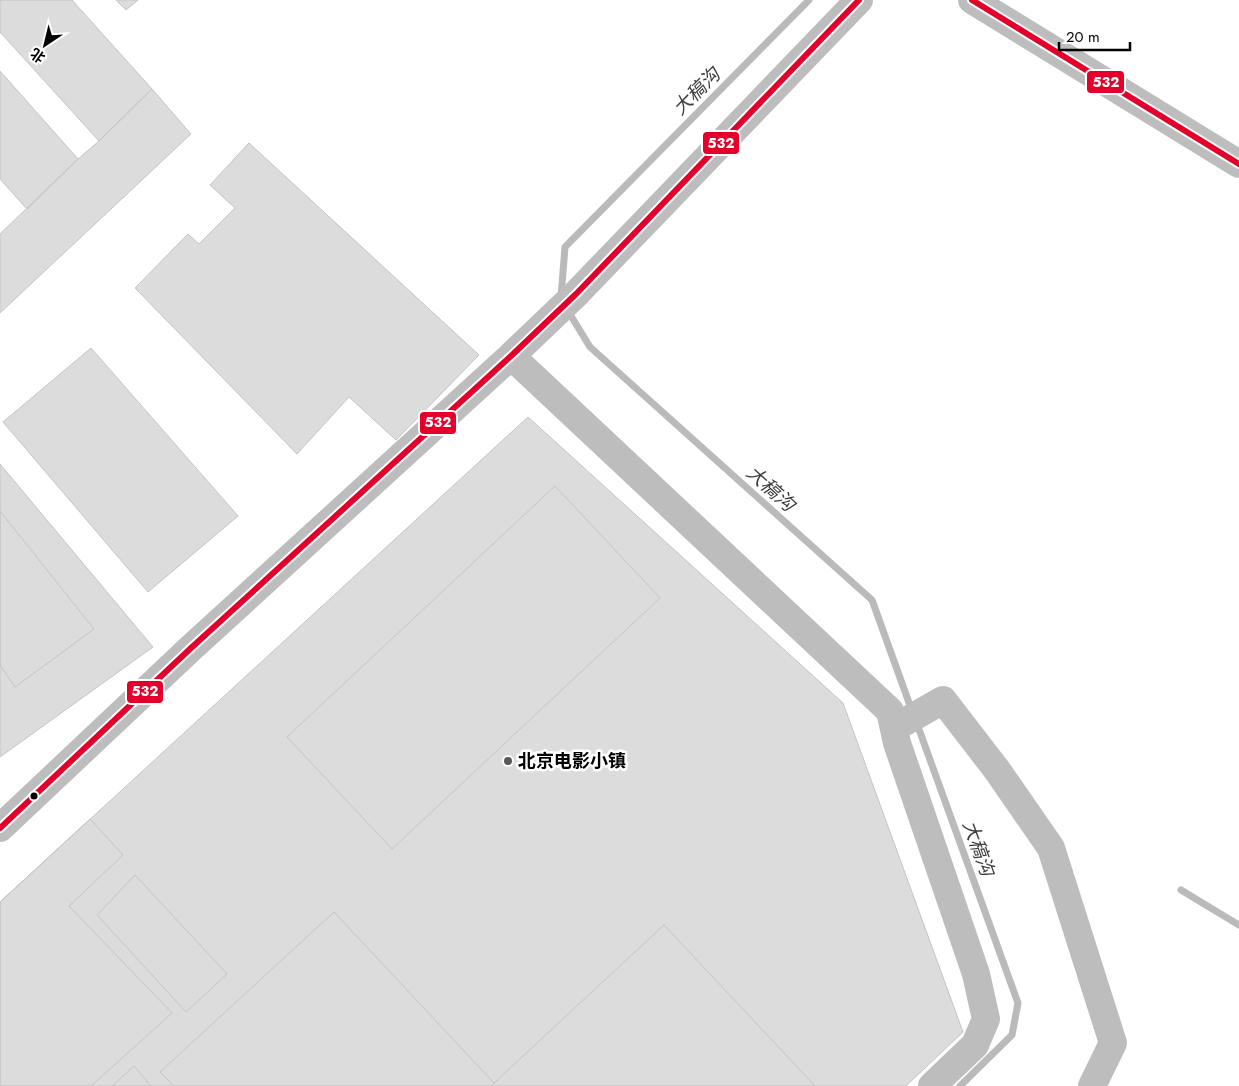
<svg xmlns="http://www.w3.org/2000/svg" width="1239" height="1086" viewBox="0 0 1239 1086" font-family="Jost,'Noto Sans SC',sans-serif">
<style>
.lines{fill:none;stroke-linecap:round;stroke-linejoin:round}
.stream{stroke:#bababa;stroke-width:7}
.building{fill:#dcdcdc;stroke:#c4c4c4}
.minor{stroke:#bdbdbd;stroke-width:28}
.bus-1-casing{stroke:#fff;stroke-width:10}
.bus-1{stroke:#e4002b;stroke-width:6}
.poi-dot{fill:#595959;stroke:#fff;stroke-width:2}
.bus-dot{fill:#000;stroke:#fff;stroke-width:2}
.labels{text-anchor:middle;stroke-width:5;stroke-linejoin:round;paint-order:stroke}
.poi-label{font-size:18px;font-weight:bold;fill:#000;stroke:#fff;text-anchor:start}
.water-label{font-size:19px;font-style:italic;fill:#3e3e3e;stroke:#fff}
.line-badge{stroke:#fff;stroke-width:2}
.badge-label{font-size:14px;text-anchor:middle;font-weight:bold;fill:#fff}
</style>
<rect width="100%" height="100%" fill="#fff"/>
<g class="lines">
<!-- stream -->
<path class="stream" d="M561,297L565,247L809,0
M568,311L590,347L872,600L912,711
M916,721L1018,1003L1012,1035L960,1086
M1181,890L1239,925"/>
</g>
<!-- building -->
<path class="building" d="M0,0H72L152,89L99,141L0,32Z
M116,0H138L126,10Z
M0,71L78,159L27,209L0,179Z
M152,89L191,134L0,313V234L78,159L99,141Z
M249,143L479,355L396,440L349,397L297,454L135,288L188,234L199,244L235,208L210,185Z
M91,348L238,516L148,592L3,422Z
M528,417L843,703L963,1032L906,1086H0V902Z
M0,464L153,647L0,757Z
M555,486L660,598L392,849L287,737Z
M0,511L94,629L15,687L0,665Z
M90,819L123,855L69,906L172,1013L91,1086H0V902Z
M135,875L227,974L186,1012L97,915Z
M334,912L494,1083L491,1086H174L160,1072Z
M664,925L815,1086H491L494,1083Z
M134,1066L151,1086H112Z"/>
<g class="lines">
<!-- minor -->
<path class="minor" d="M972,0L1239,164
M511,356L890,711L897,743L976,974L986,1019L975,1045L932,1086
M894,728L943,700L997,770L1051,848L1113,1043L1092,1086
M0,828L191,648L511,356L576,294L859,0"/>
<defs>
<path id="bus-1" d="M972,0L1239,164
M0,828L191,648L511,356L576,294L859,0"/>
</defs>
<!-- bus-1 casing -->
<use href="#bus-1" class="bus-1-casing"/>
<!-- bus-1 -->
<use href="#bus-1" class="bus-1"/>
</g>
<!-- markers -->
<circle class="poi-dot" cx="508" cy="761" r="5"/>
<circle class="bus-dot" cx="34" cy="796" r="4.5"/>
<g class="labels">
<!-- poi labels -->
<g class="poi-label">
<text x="518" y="767">北京电影小镇</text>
</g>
<!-- water labels -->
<g class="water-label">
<text transform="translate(696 91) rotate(-45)" y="7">大稿沟</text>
<text transform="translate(771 488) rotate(42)" y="7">大稿沟</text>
<text transform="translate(979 848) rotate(70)" y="7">大稿沟</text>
</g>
</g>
<g class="line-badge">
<rect x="1086" y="70" width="39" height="24" rx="5" fill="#e4002b"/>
<rect x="702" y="131" width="38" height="24" rx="5" fill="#e4002b"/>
<rect x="419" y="411" width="38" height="24" rx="5" fill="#e4002b"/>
<rect x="126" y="680" width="38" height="24" rx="5" fill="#e4002b"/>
</g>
<g class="badge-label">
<text x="1106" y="87">532</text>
<text x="721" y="148">532</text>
<text x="438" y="427">532</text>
<text x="145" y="696">532</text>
</g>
<!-- north arrow -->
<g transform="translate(45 45) rotate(215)" stroke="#ffffff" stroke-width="4" paint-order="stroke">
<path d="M0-4L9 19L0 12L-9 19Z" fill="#000000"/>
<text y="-8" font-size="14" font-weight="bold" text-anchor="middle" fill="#000000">北</text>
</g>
<!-- scale -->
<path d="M1059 42v8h71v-8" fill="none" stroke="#000000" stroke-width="2.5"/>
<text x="1066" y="42" font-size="15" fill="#000000" stroke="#ffffff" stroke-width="4" paint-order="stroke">20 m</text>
</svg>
